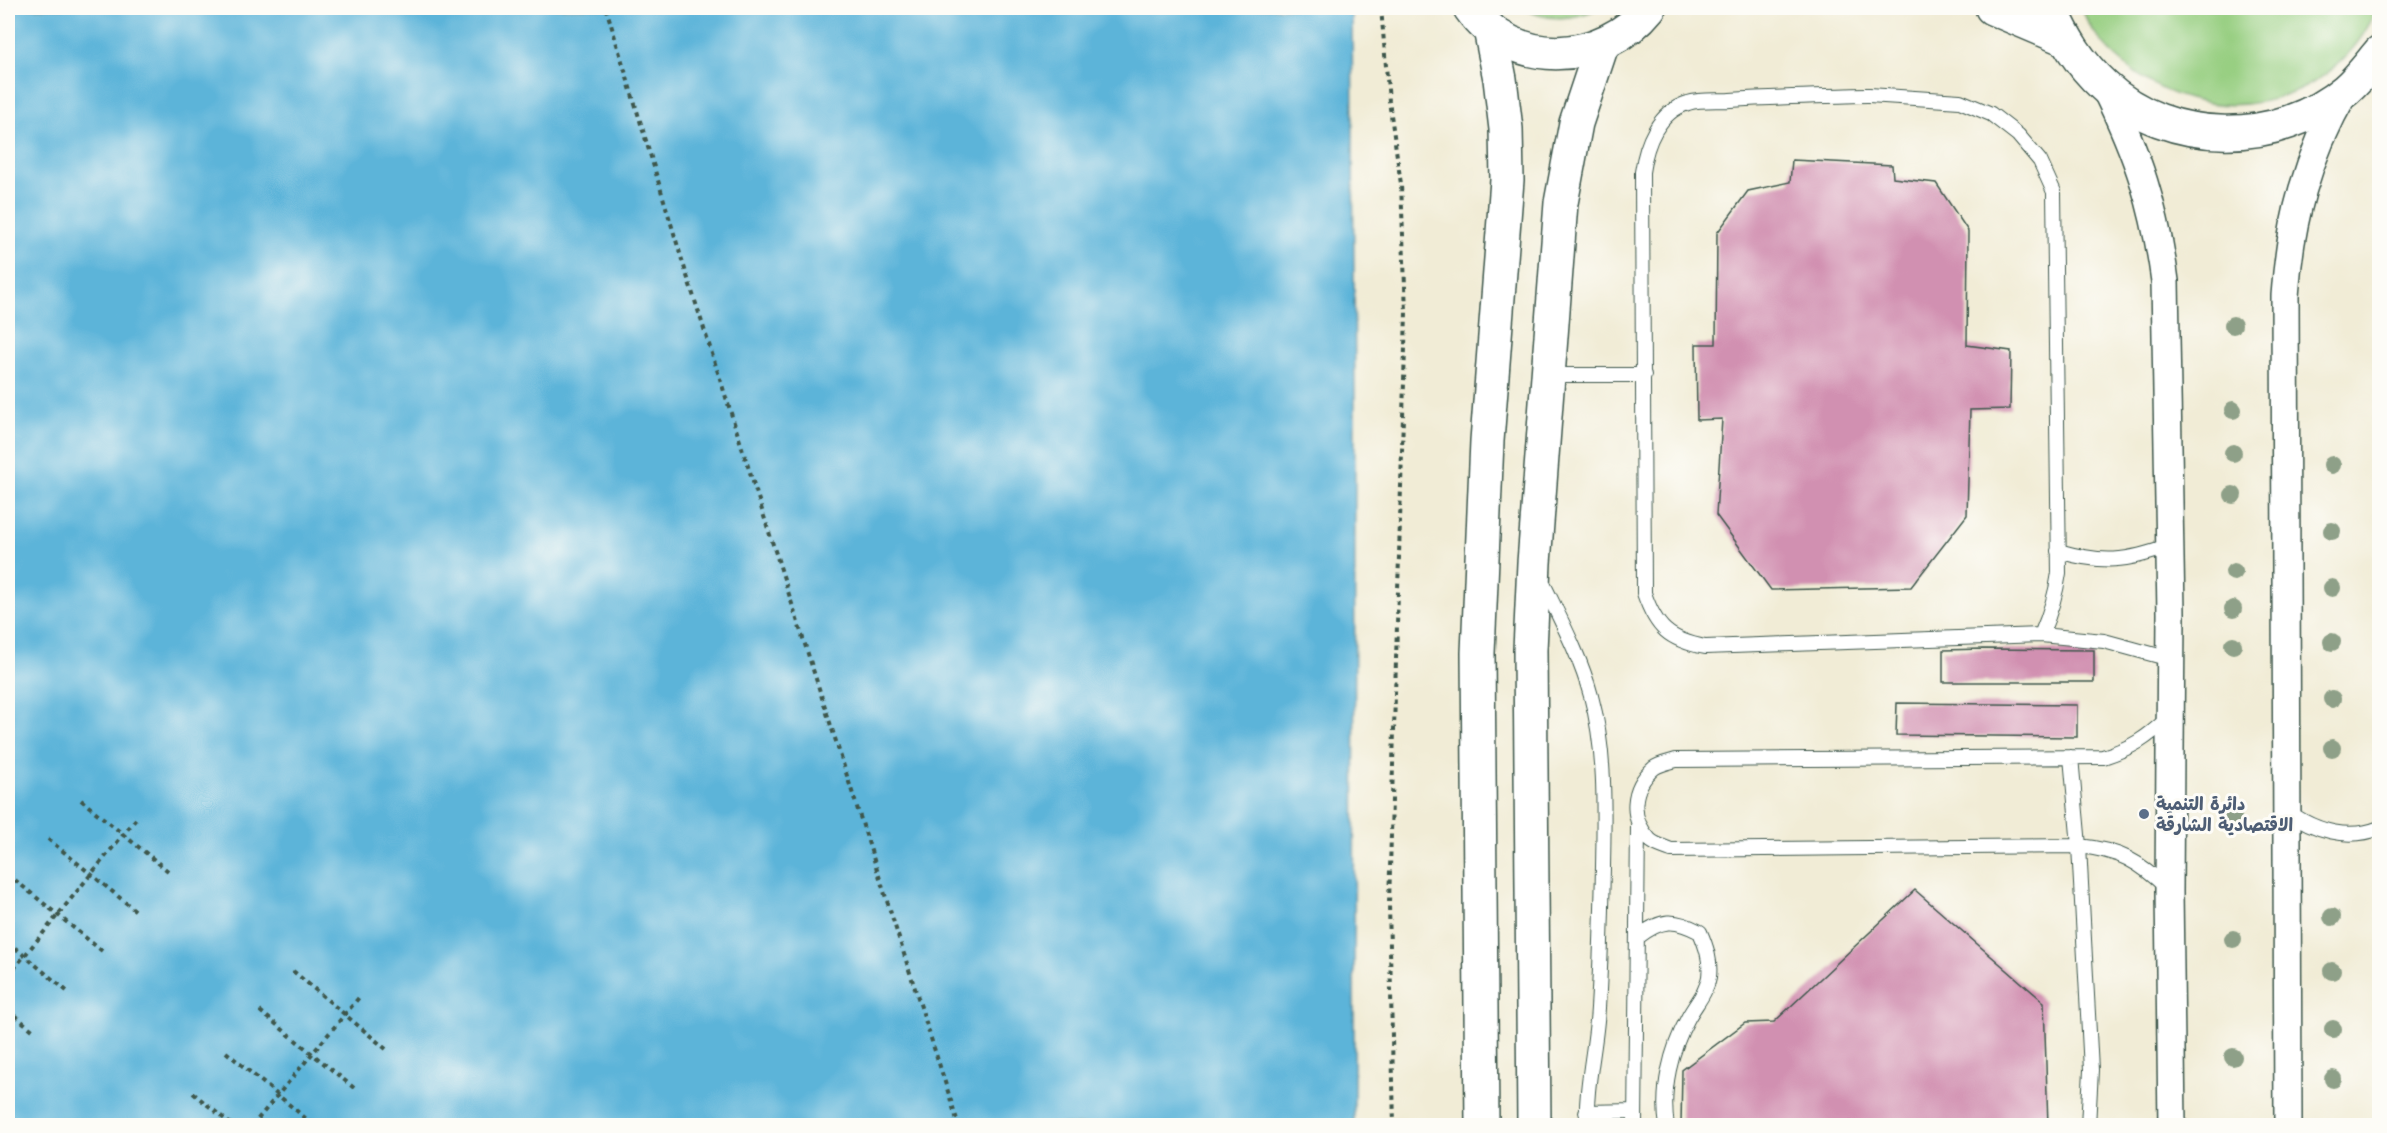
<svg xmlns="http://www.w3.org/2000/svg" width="2387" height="1133" viewBox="0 0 2387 1133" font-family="'Comic Neue','Playpen Sans Arabic',sans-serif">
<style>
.green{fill:#98cf82;stroke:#5c865b;stroke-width:1.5}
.water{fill:#5bb4d9;stroke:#3d7886;stroke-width:1.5}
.building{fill:#d190b1}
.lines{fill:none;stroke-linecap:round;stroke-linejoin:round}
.service-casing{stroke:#3e574c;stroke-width:16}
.minor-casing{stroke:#3e574c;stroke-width:30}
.tertiary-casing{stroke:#3e574c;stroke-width:36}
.secondary-casing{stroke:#3e574c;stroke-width:36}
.path{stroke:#3e574c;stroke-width:4;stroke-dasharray:4.5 4.5;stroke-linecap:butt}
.service{stroke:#fff;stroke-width:14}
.minor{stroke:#fff;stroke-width:27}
.tertiary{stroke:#fff;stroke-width:33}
.secondary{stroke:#fff;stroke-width:33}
.tree{fill:#8ea088}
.service-dot{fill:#5c6f8a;stroke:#fdfcf7;stroke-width:2}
.labels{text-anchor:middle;stroke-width:6;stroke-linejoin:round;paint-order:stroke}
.service-label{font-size:18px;font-weight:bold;fill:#4e5e75;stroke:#fdfcf7;text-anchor:start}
</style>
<rect width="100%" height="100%" fill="#fdfcf7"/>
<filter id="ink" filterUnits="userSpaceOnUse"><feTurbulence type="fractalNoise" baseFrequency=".0167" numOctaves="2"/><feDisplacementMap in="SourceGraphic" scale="12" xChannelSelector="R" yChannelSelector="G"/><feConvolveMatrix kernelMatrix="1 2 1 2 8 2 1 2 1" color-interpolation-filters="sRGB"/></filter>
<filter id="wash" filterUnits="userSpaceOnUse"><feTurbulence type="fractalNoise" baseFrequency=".008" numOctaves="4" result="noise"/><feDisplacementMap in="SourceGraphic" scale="24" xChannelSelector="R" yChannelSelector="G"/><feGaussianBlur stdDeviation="1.35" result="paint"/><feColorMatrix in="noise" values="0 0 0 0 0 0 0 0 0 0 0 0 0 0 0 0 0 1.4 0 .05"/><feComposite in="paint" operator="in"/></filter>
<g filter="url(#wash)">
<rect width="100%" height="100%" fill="#f1ecd6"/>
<!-- green -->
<path class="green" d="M1523,8H1599C1575,20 1546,22 1523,8Z
M2082,8H2377C2334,111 2204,136 2122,62C2106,49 2088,28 2082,8Z"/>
<!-- water -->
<path class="water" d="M8,8H1352L1355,395L1354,1125H8Z"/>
<g id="blocks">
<!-- building -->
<path class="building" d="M1792,160L1892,165L1893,178L1936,183L1968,231L1967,345L2011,351L2010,409L1970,410L1967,515L1911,587L1771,590L1716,515L1722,419L1697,420L1696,344H1716L1717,233L1748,191L1790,182Z
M1983,649L2094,650V682H1943V650Z
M1897,703L2077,705V737L1896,735Z
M1915,890L2044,1002L2048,1126H1681L1682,1070L1745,1023L1774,1022Z"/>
</g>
</g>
<g filter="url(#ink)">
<use href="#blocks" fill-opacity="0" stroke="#3e574c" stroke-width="1.5"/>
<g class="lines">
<defs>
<path id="service" d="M1869,95L1960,101L1991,114L2018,135L2040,161L2054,192L2059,573C2056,595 2050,614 2041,635L1705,647C1669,640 1656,628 1644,593L1642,172C1646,144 1658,112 1688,103C1700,99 1717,101 1730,100C1776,97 1823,96 1869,95Z
M1547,375H1644
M2058,551C2103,564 2126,562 2170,546
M1541,579C1559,617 1580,655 1591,696C1606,751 1604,810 1603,867C1602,914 1601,961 1598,1008C1596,1047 1585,1086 1587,1126
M2041,635L2104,641L2170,659
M2071,757L2079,846L2091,1070L2088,1126
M2287,811C2314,830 2347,841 2380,828
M2168,889C2139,861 2119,850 2079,846L1671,850C1664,847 1655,845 1650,840C1629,818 1631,788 1654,768C1659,764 1669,762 1676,760L2103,757C2132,748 2147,738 2169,717
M1638,937C1661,919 1674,918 1700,932C1706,946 1711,960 1709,977C1706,994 1696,1003 1688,1018C1671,1049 1661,1090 1667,1126
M1586,1112L1635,1111
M1635,1126L1638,825"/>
<path id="minor" d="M2105,88C2138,155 2155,206 2165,281L2171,613L2169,891L2172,1126
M2288,1126L2285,296C2290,220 2307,157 2345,91"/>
<path id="tertiary" d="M1992,8L2065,39
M2051,8C2064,38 2079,63 2104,86C2169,147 2279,147 2346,90C2359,79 2369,65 2380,52"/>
<path id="secondary" d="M1470,8C1514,71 1604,64 1649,8
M1482,1126L1478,653L1487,441L1507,180L1506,129L1500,79L1490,29
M1534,1126L1530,650L1534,563L1561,203L1576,123L1602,45"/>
</defs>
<!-- service casing -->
<use href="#service" class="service-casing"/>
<!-- minor casing -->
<use href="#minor" class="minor-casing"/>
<!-- tertiary casing -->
<use href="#tertiary" class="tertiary-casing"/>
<!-- secondary casing -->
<use href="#secondary" class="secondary-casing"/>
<!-- path -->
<path class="path" d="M606,8L682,260L959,1126
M1381,8L1389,101L1401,184L1406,312L1389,904L1394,1126
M81,800L168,871
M48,839L136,911
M15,880L102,951
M8,942L68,992
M293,971L386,1049
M8,976L136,819
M8,1010L35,1032
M260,1011L354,1088
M226,1052L315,1126
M193,1093L233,1126
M252,1126L361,995"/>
<!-- service -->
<use href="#service" class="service"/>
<!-- minor -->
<use href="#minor" class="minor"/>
<!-- tertiary -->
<use href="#tertiary" class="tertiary"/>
<!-- secondary -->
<use href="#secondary" class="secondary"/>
</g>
<!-- trees -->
<g class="tree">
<circle cx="2233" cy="325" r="9"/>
<circle cx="2233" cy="410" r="9"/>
<circle cx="2233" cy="453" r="9"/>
<circle cx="2332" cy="465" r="9"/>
<circle cx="2233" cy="495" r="9"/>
<circle cx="2332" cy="531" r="9"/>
<circle cx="2234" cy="572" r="9"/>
<circle cx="2332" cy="588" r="9"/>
<circle cx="2233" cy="609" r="9"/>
<circle cx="2332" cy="642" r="9"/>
<circle cx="2233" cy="645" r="9"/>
<circle cx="2332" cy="699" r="9"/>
<circle cx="2332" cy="748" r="9"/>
<circle cx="2233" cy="818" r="9"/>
<circle cx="2332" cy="917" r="9"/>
<circle cx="2233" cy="939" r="9"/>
<circle cx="2332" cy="971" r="9"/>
<circle cx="2333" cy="1029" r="9"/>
<circle cx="2233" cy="1057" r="9"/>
<circle cx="2333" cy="1079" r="9"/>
</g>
</g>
<!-- markers -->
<circle class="service-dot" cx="2144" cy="814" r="6"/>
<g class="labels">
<!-- service labels -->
<g class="service-label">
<text x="2156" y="810">دائرة التنمية<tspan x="2156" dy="21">الاقتصادية الشارقة</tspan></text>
</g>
</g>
<!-- margin -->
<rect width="2387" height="1133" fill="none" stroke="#fdfcf7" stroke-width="30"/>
</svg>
